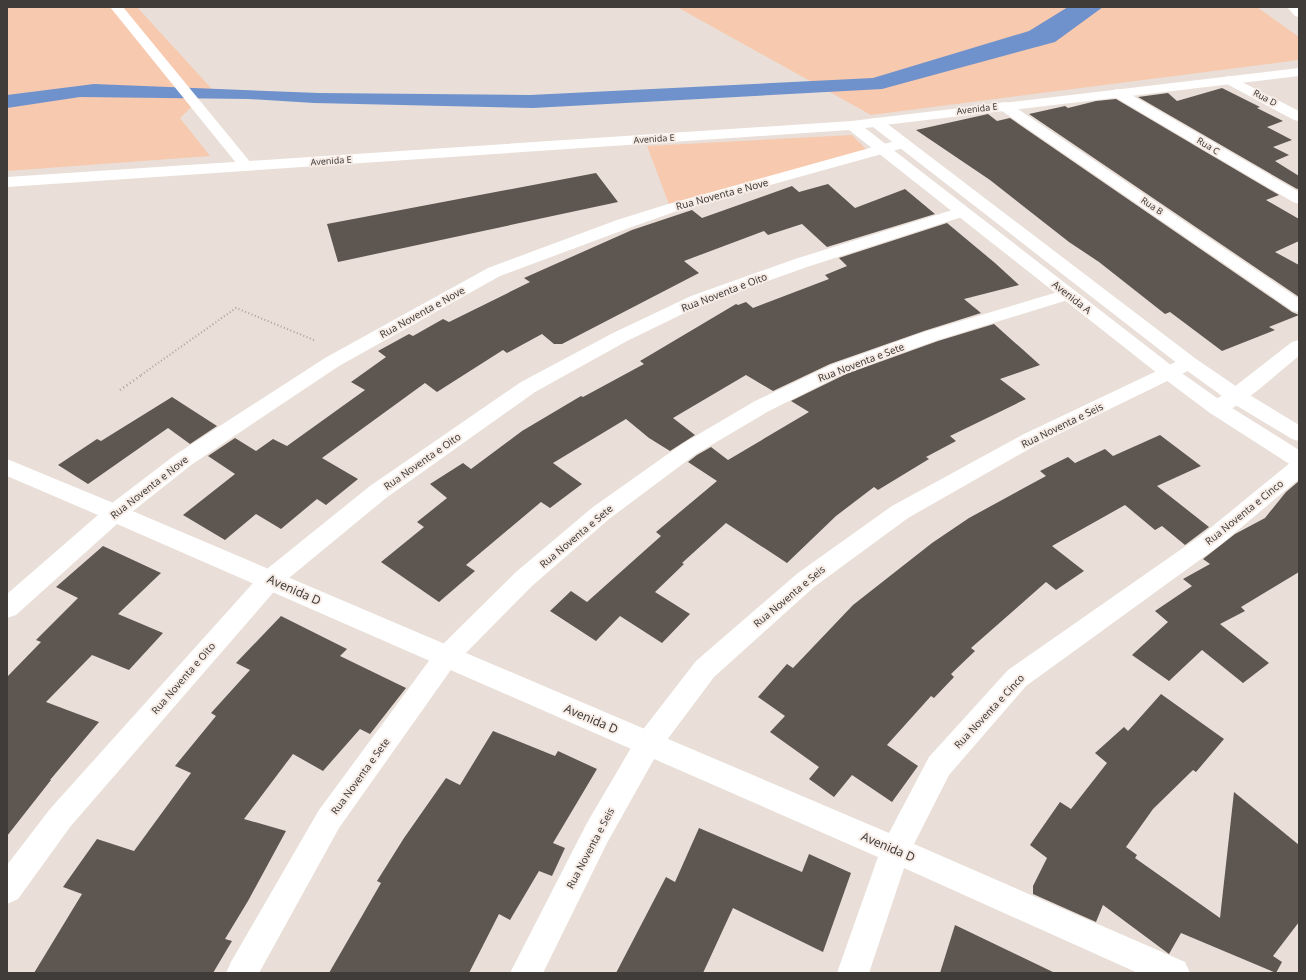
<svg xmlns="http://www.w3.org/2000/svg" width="1306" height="980" viewBox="0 0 1306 980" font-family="'Noto Sans',sans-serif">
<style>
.green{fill:#f7c9ae}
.water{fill:#7092cc}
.building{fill:#5e5650}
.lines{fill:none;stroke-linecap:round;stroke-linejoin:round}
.path-far1{stroke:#aaa29d;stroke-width:2;stroke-dasharray:1 2.5;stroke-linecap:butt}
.path{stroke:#aaa29d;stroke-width:2.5;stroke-dasharray:1 3;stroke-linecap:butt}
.service{fill:#fff;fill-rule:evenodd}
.minor{fill:#fff;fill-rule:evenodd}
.tertiary{fill:#fff;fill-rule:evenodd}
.secondary{fill:#fff;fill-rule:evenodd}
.labels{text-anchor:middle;stroke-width:4;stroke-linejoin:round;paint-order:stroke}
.far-street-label{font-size:9px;fill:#403c39;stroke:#f7ece6}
.street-label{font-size:10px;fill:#403c39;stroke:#f7ece6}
.near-street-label{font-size:12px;fill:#403c39;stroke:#f7ece6}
</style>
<rect width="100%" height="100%" fill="#e9dfd8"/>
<!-- green -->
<path class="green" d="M7,7H137L211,88L180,118L210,156L7,171Z
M677,7H1257L1299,37V60L871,115Z
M852,135L867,150L670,207L647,146Z"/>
<!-- water -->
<path class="water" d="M1068,7H1103L1055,42L882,89L533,108L314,103L248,99L80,97L7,108V95L94,84L319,93L530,95L873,78L1029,31Z"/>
<!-- building -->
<path class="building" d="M1222,88L1260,107L1257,108L1283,121L1267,127L1292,140L1273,147L1289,155L1275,161L1299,176V188L1297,189L1138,97L1168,93L1177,101Z
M1116,99L1279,195L1266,200L1299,219V241L1275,252L1299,265V297L1029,114L1065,106L1068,108L1096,101Z
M988,114L997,121L1010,118L1292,312L1299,315L1269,327L1275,330L1222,351L1170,312L1165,314L1099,262L1069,242L990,180L916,130Z
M596,173L618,202L338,262L327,224Z
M828,184L855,208L905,189L935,214L827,247L802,224L768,235L764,231L684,261L699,273L562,344H554L542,334L507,353L503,350L437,392L425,383L322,458L358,479L326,505L317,499L281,529L256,514L225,540L183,515L235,474L208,456L235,438L256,451L273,439L287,446L365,390L351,382L386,357L378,351L409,334L413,336L443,319L449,322L530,282L524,278L632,230L692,210L702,218L792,186L799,192Z
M947,223L995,263L1019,285L964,299L981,313L924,331L830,364L773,391L746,375L673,418L695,435L670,451L649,438L626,419L553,463L582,484L550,508L541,502L466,565L475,571L439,602L381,562L424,527L417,522L447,498L430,484L463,463L471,469L522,431L581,396L583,397L644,364L640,361L736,304L738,305L746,302L753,308L829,279L825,275L847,266L839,258Z
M994,324L1040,365L1000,379L1026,399L950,436L956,441L926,457L929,459L878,490L874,487L836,516L787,563L726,523L682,563L684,564L655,592L690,614L662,643L620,616L596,641L550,611L571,591L587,602L661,536L656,532L717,481L688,462L697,455L711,447L728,460L809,412L791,401L846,374L938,341Z
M172,397L217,426L190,444L168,428L88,484L58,465L97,439L101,441Z
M1160,435L1201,466L1157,486L1209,527L1185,545L1162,526L1155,530L1125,505L1052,546L1084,571L1056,590L1046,582L971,648L975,651L951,674L954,677L934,698L931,696L887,745L918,766L892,802L852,775L834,797L809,779L819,767L770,732L785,716L758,697L787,664L793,668L853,605L932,543L969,518L1046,476L1040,471L1068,457L1075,463L1105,449L1113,456Z
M1299,481V572L1241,607L1245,611L1220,624L1269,663L1243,683L1202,650L1169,681L1132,655L1168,622L1155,611L1192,586L1183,579L1210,564L1203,559L1235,534L1265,518L1286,492Z
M103,546L161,573L118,614L163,633L129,670L92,655L46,702L99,722L50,780H51L7,836V677L41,642L36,640L78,598L56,587Z
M281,616L347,649L340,656L406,688L370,734L360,729L323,771L293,754L244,819L286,831L248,901L225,939L232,941L213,973H34L82,894L63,887L97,839L134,851L191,773L175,766L216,716L211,713L250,670L236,663Z
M1161,694L1224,739L1196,772L1193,770L1153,809L1126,847L1137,855L1135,858L1220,918L1234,792L1299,845V922L1273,956L1282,962L1276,973L1181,933L1169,954L1103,905L1096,922L1033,894V886L1047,858L1030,845L1060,802L1071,809L1107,763L1095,753L1124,727L1128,731Z
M493,731L555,756L558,751L597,769L553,843L565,848L552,876L539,871L510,920L499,914L469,973H329L381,883L377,881L404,838L446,778L460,785Z
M699,828L802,872L809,854L851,873L823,952L733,908L703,973H616L666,877L675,882Z
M955,925L1055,973H940Z"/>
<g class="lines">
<!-- path-far1 -->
<path class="path-far1" d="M141,375L236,308L314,340"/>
<!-- path -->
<path class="path" d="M120,390L143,374"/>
<!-- service -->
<path class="service" d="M1287,7H1299V17L1295,16Z"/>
<!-- minor -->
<path class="minor" d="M110,7H123L251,163L254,166L251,169L246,171L241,169Z
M1230,76L1299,111V121L1294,120L1225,83L1223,80L1225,77Z
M1118,89L1123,90L1299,192V204L1293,202L1113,96L1111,93L1113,90Z
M1004,102L1009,103L1299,299V312L1293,311L999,109L997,106L999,103Z
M902,139L907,141L910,144L907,147L677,211L629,228L500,276L339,366L191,465L123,519L115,521L107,519L104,513L107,507L175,455L325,358L488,268L617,220L665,205Z
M962,207L968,209L970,212L968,215L807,267L703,304L627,341L535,392L386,498L278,587L70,827L18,899L7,904V865L50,809L262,573L370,486L521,382L613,333L691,296L795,259Z
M1068,289L1074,290L1077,294L1074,298L938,340L845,373L769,411L696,454L609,519L532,586L455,664L339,828L259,973H226L231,962L319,810L437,650L516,572L593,507L682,444L755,401L831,365L924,332Z
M1189,357L1196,359L1199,363L1196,367L1036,445L908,518L814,587L714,677L658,752L607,843L543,973H510L587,823L638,736L696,661L798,573L892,506L1022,435L1182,359Z"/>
<!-- tertiary -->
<path class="tertiary" d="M1299,68V76L876,126L871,125L869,122L871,119L876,118Z
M1299,340V356C1277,373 1250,400 1225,412C1219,415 1215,414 1210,413L1207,408L1210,403L1229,391L1292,342Z
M7,459L123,507L889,833L929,757L1008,670L1203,534L1291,462L1299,459V479L1219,546L1026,686L949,775L914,844L1185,962L1190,973H1138L904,868L869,973H837L878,857L117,524L16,615L7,618V594L98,515L7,476Z"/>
<!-- secondary -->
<path class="secondary" d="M876,118L881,119L1196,359L1243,391L1299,425V441L1292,439L1229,401L1182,367L873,127L865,128L1176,369L1224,403L1299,450V467L1291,465L1210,413L1162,377L849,130L7,187V177L852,121Z"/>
</g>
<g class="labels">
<!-- far-street labels -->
<g class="far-street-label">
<text transform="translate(1265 98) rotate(28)" y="3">Rua D</text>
<text transform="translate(977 109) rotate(-7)" y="3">Avenida E</text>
<text transform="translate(654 139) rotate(-4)" y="3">Avenida E</text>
<text transform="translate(1208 146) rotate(31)" y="3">Rua C</text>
<text transform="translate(331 161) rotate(-4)" y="3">Avenida E</text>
<text transform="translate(1152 206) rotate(34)" y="3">Rua B</text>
</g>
<!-- street labels -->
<g class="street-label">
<text transform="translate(722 194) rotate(-15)" y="4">Rua Noventa e Nove</text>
<text transform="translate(724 292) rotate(-21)" y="4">Rua Noventa e Oito</text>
<text transform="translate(1072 297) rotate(38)" y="4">Avenida A</text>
<text transform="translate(422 312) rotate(-29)" y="4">Rua Noventa e Nove</text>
<text transform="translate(861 362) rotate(-21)" y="4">Rua Noventa e Sete</text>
<text transform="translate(1062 425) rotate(-26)" y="4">Rua Noventa e Seis</text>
<text transform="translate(422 461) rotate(-35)" y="4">Rua Noventa e Oito</text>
<text transform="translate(149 487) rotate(-38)" y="4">Rua Noventa e Nove</text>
<text transform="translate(1244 512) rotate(-39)" y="4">Rua Noventa e Cinco</text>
<text transform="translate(576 536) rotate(-40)" y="4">Rua Noventa e Sete</text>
<text transform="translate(789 596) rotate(-40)" y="4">Rua Noventa e Seis</text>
<text transform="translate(183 678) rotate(-49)" y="4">Rua Noventa e Oito</text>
<text transform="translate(989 711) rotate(-47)" y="4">Rua Noventa e Cinco</text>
<text transform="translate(360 776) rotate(-54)" y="4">Rua Noventa e Sete</text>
<text transform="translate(590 848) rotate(-62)" y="4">Rua Noventa e Seis</text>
</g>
<!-- near-street labels -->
<g class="near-street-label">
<text transform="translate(294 590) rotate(24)" y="4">Avenida D</text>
<text transform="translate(591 719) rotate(23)" y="4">Avenida D</text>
<text transform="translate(888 847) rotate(23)" y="4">Avenida D</text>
</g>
</g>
<!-- border -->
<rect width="1306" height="980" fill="none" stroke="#403c39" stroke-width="16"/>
</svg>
